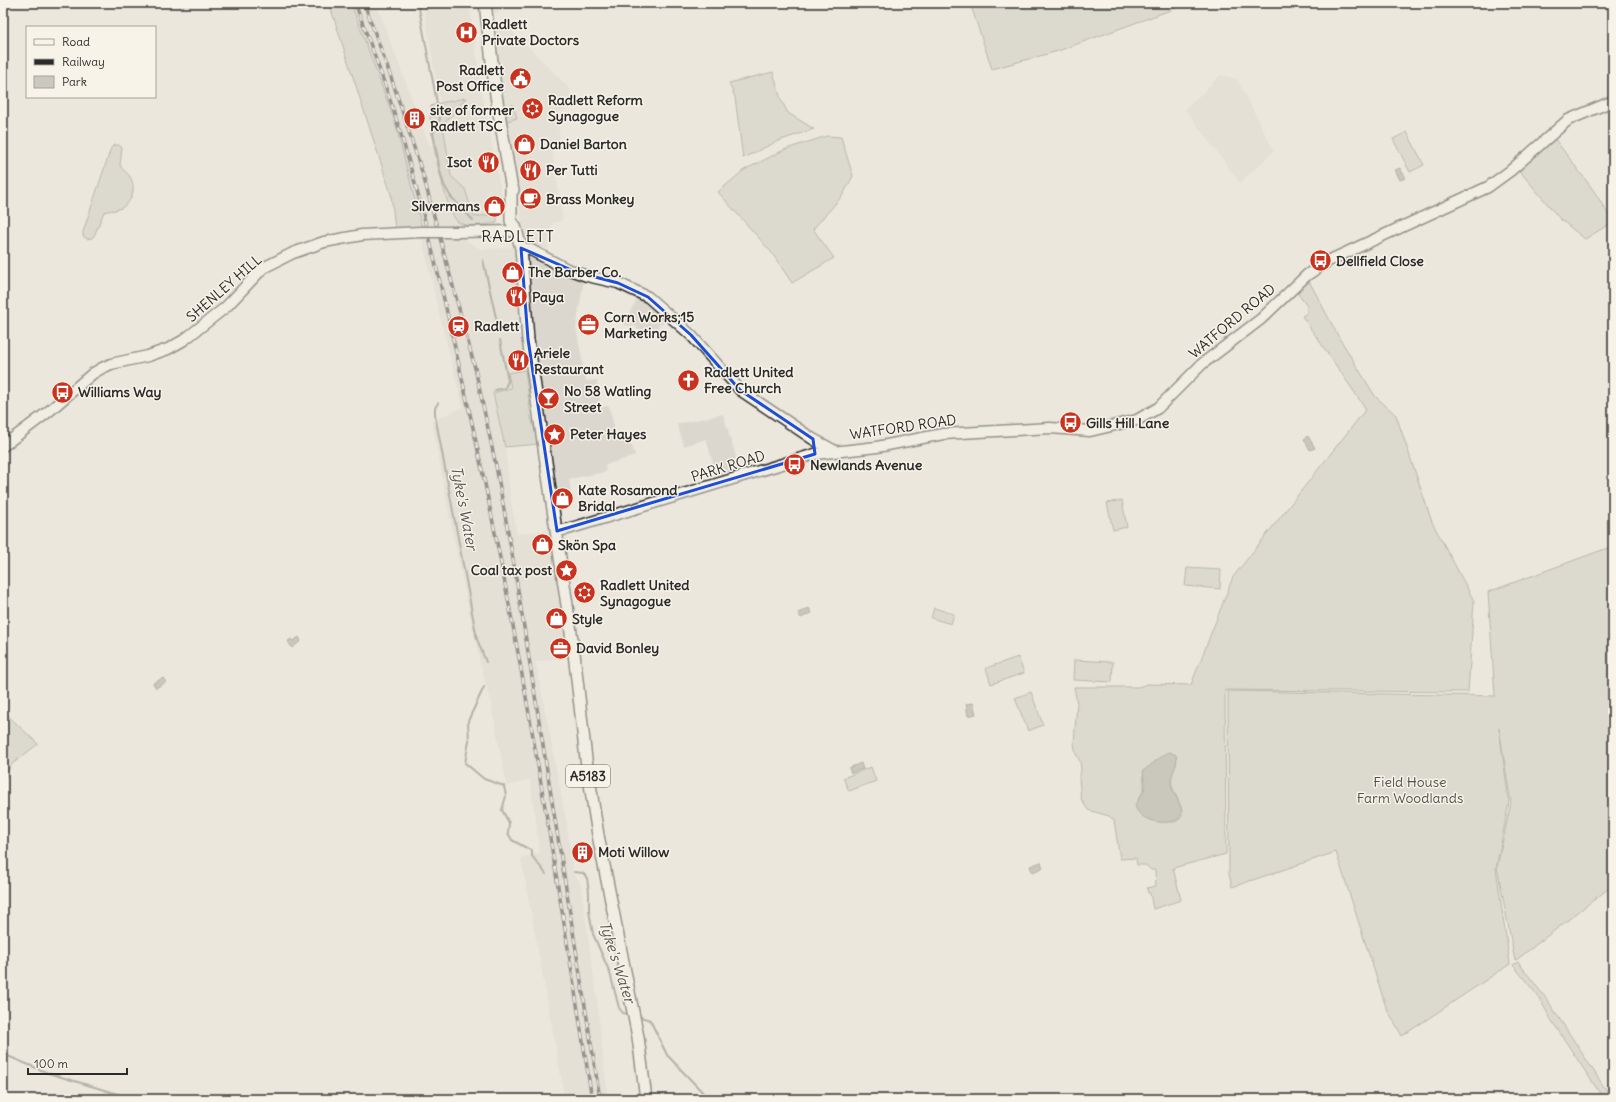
<svg xmlns="http://www.w3.org/2000/svg" width="1616" height="1102" viewBox="0 0 1616 1102" font-family="Delius,sans-serif">
<style>
.built{fill:#dbd7ce}
.green{fill:#cbc8bf;stroke:#7b7a75;fill-rule:evenodd}
.water{fill:#a29f98;stroke:#72716c}
.lines{fill:none;stroke-linecap:round;stroke-linejoin:round}
.stream{stroke:#72716c;stroke-width:2}
.secondary-casing{stroke:#2b2b2b;stroke-width:13}
.primary-casing{stroke:#2b2b2b;stroke-width:14}
.secondary{stroke:#f7f3e8;stroke-width:10}
.primary{stroke:#f7f3e8;stroke-width:11}
.rail-casing{stroke:#2b2b2b;stroke-width:3.5}
.rail{stroke:#f7f3e8;stroke-width:2;stroke-dasharray:6;stroke-linecap:butt}
.secondary-bridge-casing{stroke:#2b2b2b;stroke-width:13;stroke-linecap:butt}
.secondary-bridge{stroke:#f7f3e8;stroke-width:10}
.marked{fill:none;stroke:#1d4ed8;stroke-width:3;stroke-linejoin:round}
.labels{text-anchor:middle;stroke-width:3;stroke-linejoin:round;paint-order:stroke}
.shield{fill:#f7f3e8;stroke:#686764;stroke-width:1}
.shield-label{font-size:13px;font-weight:bold;fill:#2b2b2b}
.poi-label{font-size:14px;font-weight:bold;fill:#2b2b2b;stroke:#f7f3e8;text-anchor:start}
.street-label{font-size:14px;fill:#2b2b2b;stroke:#f7f3e8}
.park-label{font-size:14px;fill:#535250;stroke:#f7f3e8}
.water-label{font-size:15px;font-style:italic;fill:#555451;stroke:#f7f3e8}
.quarter-label{font-size:16px;letter-spacing:1px;fill:#2b2b2b;stroke:#f7f3e8}
</style>
<rect width="100%" height="100%" fill="#ebe7dd"/>
<filter id="ink" filterUnits="userSpaceOnUse"><feTurbulence type="fractalNoise" baseFrequency=".025" numOctaves="2"/><feDisplacementMap in="SourceGraphic" scale="8" xChannelSelector="R" yChannelSelector="G"/><feConvolveMatrix kernelMatrix="1 2 1 2 8 2 1 2 1" color-interpolation-filters="sRGB"/></filter>
<g filter="url(#ink)">
<!-- built -->
<path class="built" d="M329,3H376L429,144L433,147L441,183L450,200L468,219L456,228L395,229L391,194Z
M423,3H469L482,93L505,213L474,217L465,189L451,176L443,125L465,98L440,103Z
M492,3H520L494,14Z
M505,23L570,89L574,108L557,112L560,141L551,144L563,220L552,223L547,255L525,244L508,125L503,107L501,60L498,61L496,27Z
M1221,75L1237,79L1274,151L1240,183L1185,109Z
M458,235L482,250L512,247L515,248L518,265L525,370L509,373L511,388L493,394L505,447L511,501L517,534L549,530L569,657L536,662L566,820L574,876L580,881L597,998L608,1099H565L521,858L540,852L530,779L507,787L491,704L480,663L451,525L432,421L463,407L438,310L422,238Z
M534,256L584,280L576,327L586,381L597,380L601,407L609,406L617,439L629,437L635,456L605,465L606,472L569,479L571,492L556,494L526,262L529,257Z
M638,297L654,308L669,321L658,325L659,331L643,334L642,329L637,330V326L623,325Z
M723,414L740,470L717,477L706,439L684,446L677,424Z"/>
<!-- green -->
<path class="green" d="M329,3H351L395,122L422,228L395,229L391,194Z
M970,3H1190L1058,51L992,69Z
M773,72L781,100L788,113L814,129L778,141L743,158L735,97L729,83Z
M466,98L443,125L451,176L465,189L474,217L497,214V223C485,224 468,229 458,222C446,213 430,135 430,118C430,114 431,110 431,106L440,103Z
M513,105L517,118L507,121L504,107Z
M1407,132L1424,165L1410,172L1393,139Z
M827,136L841,137L853,176L843,195L813,229L834,258L792,283L772,253L718,192L744,170L786,149Z
M1554,138L1594,191L1613,222L1585,239L1560,219L1518,169Z
M114,145H119L122,148L120,165C122,170 127,172 130,177C137,188 132,204 119,209C114,211 109,210 104,212L94,236L92,238L87,239L83,236V232L111,148Z
M1308,279L1337,334L1375,396L1396,415L1432,522L1474,601L1468,692L1225,690L1226,854L1173,868L1181,900L1153,909L1150,893H1148L1147,888L1156,886L1155,870H1151L1146,865H1137L1136,858L1120,859L1114,820L1109,816L1088,810L1081,799L1079,779L1081,770L1080,761L1076,754L1074,743L1077,703L1074,687H1138L1147,684L1191,685L1233,577L1366,409L1302,316L1307,313V306L1295,290ZM1177,763C1175,767 1173,771 1172,775C1168,790 1184,802 1182,817L1175,822H1161L1138,799C1145,790 1145,786 1143,775Z
M525,370L531,418L539,444L505,447L493,393L511,388L508,373Z
M1122,500L1127,527L1113,530L1107,503Z
M1613,546V885L1515,961L1497,867L1511,803L1499,728L1509,802L1496,869L1510,964L1402,1036L1386,1007L1336,852L1232,887L1229,874L1228,691L1495,696L1488,592Z
M1187,568L1221,570L1220,589L1185,586Z
M934,608L954,614L951,624L931,618Z
M1018,657L1024,673L991,684L986,668Z
M1074,660L1113,662L1112,682L1073,680Z
M1031,692L1043,725L1028,731L1015,698Z
M3,711L38,744L11,765L3,782Z
M871,767L876,781L849,791L843,778Z
M1518,962L1548,1001L1612,1099H1599L1598,1097L1601,1095L1552,1021L1538,996L1513,965Z"/>
<!-- water -->
<path class="water" d="M1400,168L1406,178L1400,180L1395,170Z
M1308,436L1315,448L1310,450L1304,439Z
M809,608L812,613L801,618L798,613Z
M299,637L301,641L292,648L288,641L291,639L293,641Z
M163,678L166,682L156,688L153,683Z
M973,703L976,714L968,716L966,704Z
M1170,752L1176,755C1179,765 1171,772 1171,783C1172,792 1180,802 1182,812L1179,819C1166,826 1138,822 1135,805L1144,791L1145,786L1143,771L1166,753Z
M861,763L863,769L851,773L849,768Z
M1041,862L1043,868L1032,872L1030,866Z"/>
<g class="lines">
<!-- stream -->
<path class="stream" d="M418,3L440,119L433,133L440,171L444,185L451,197L473,220
M483,260L497,322
M495,390L505,388L508,381L500,340
M438,403L435,408V415L477,639L486,662
M484,687L468,721L469,741L465,763L484,779L504,786L506,796L502,810L509,823L508,833L512,840L532,851V856L546,874
M574,872L583,873L587,878L589,892V911L593,934L610,973L619,1008L623,1013L630,1014
M638,1016L650,1020L667,1055L709,1099
M3,1054L48,1073L134,1099"/>
<defs>
<path id="secondary" d="M456,232L516,231
M521,248L529,249L567,269L587,276L618,283L648,297L691,335L740,390L813,439L835,451
M3,446L48,412L92,374L102,368L111,364L148,356L168,349L184,340L226,307L263,268L293,253L324,242L362,235L421,232
M557,531L568,529L815,454L877,447L943,434L1050,428L1090,431L1137,420L1158,408L1202,364L1261,319L1307,275L1328,261L1488,187L1510,171L1568,120L1613,101"/>
<path id="primary" d="M485,3L496,95L511,184L513,190
M511,184V221L515,226L521,248L528,339L574,653L586,759L598,835L638,1037L646,1099"/>
</defs>
<!-- secondary casing -->
<use href="#secondary" class="secondary-casing"/>
<!-- primary casing -->
<use href="#primary" class="primary-casing"/>
<!-- secondary -->
<use href="#secondary" class="secondary"/>
<!-- primary -->
<use href="#primary" class="primary"/>
<defs>
<path id="rail" d="M355,3C371,45 387,88 400,131C425,214 444,298 463,383C517,619 554,859 592,1099
M364,3L393,83L423,175L475,368L496,466L513,559L600,1099"/>
</defs>
<!-- rail casing -->
<use href="#rail" class="rail-casing"/>
<!-- rail -->
<use href="#rail" class="rail"/>
<defs>
<path id="secondary-bridge" d="M421,232H456"/>
</defs>
<!-- secondary-bridge casing -->
<use href="#secondary-bridge" class="secondary-bridge-casing"/>
<!-- secondary-bridge -->
<use href="#secondary-bridge" class="secondary-bridge"/>
</g>
</g>
<!-- marked area -->
<path d="M0 0H1616V1102H0ZM521,248L576,272L618,283L648,297L691,335L740,390L813,439L815,454L557,531L528,339Z" fill="#ebe7dd" fill-opacity=".55" fill-rule="evenodd"/>
<path class="marked" d="M521,248L576,272L618,283L648,297L691,335L740,390L813,439L815,454L557,531L528,339Z"/>
<!-- icons -->
<defs>
<symbol id="hospital-disc" viewBox="-11 -11 22 22"><circle r="9.5" fill="#c8321e" stroke="#f7f3e8"/><path d="M-5-5h3v3.5h4V-5h3V5h-3V1.5h-4V5h-3Z" fill="#fff"/></symbol>
<symbol id="civic-disc" viewBox="-11 -11 22 22"><circle r="9.5" fill="#c8321e" stroke="#f7f3e8"/><path d="M-.6-6.5H3V-4.5H.6V-3L4-1V1h2V6H-6V1h2V-1L-.6-3ZM-1.2 2.5V6h2.4V2.5Z" fill="#fff"/></symbol>
<symbol id="synagogue-disc" viewBox="-11 -11 22 22"><circle r="9.5" fill="#c8321e" stroke="#f7f3e8"/><path d="M0-6.5L5.6 3.2H-5.6ZM0 6.5L5.6-3.2H-5.6Z" fill="#fff"/></symbol>
<symbol id="building-disc" viewBox="-11 -11 22 22"><circle r="9.5" fill="#c8321e" stroke="#f7f3e8"/><path d="M-4-6H4V6H1V3H-1V6H-4ZM-2.5-4.3h1.7v1.8h-1.7ZM.8-4.3h1.7v1.8H.8ZM-2.5-1h1.7V.8h-1.7ZM.8-1h1.7V.8H.8Z" fill="#fff"/></symbol>
<symbol id="shop-disc" viewBox="-11 -11 22 22"><circle r="9.5" fill="#c8321e" stroke="#f7f3e8"/><path d="M-5-2.5h2.3a2.7 3.5 0 0 1 5.4 0H5L5.5 6h-11ZM-1.5-2.5h3a1.5 2.3 0 0 0-3 0Z" fill="#fff"/></symbol>
<symbol id="restaurant-disc" viewBox="-11 -11 22 22"><circle r="9.5" fill="#c8321e" stroke="#f7f3e8"/><path d="M-5-6h1v4h1v-4h1v4h1v-4h1v5L-1.5 .5V6h-2V.5L-5-1ZM5-6V6H3V1.5H1.5Q1.5-4 5-6Z" fill="#fff"/></symbol>
<symbol id="cafe-disc" viewBox="-11 -11 22 22"><circle r="9.5" fill="#c8321e" stroke="#f7f3e8"/><path d="M-5.5-4.5H6V0H3Q3 3.5 0 3.5H-2.5Q-5.5 3.5-5.5 0ZM3-3.2v2h1.7v-2ZM-6 4.5H4V6H-6Z" fill="#fff"/></symbol>
<symbol id="bus-disc" viewBox="-11 -11 22 22"><circle r="9.5" fill="#c8321e" stroke="#f7f3e8"/><path d="M-5-6H5V4H4V6H2V4H-2V6H-4V4H-5ZM-3.5-4V0h7V-4ZM-3.5 1.2v1.5H-2V1.2ZM2 1.2v1.5H3.5V1.2Z" fill="#fff"/></symbol>
<symbol id="office-disc" viewBox="-11 -11 22 22"><circle r="9.5" fill="#c8321e" stroke="#f7f3e8"/><path d="M-6-3h4V-5.5h4V-3h4V5H-6ZM-1-4.5V-3h2v-1.5ZM-6 0V1H6V0Z" fill="#fff"/></symbol>
<symbol id="station-disc" viewBox="-11 -11 22 22"><circle r="9.5" fill="#c8321e" stroke="#f7f3e8"/><path d="M-3-6H3Q5-6 5-4V2Q5 4 3 4L4.5 6H3L1.5 4h-3L-3 6H-4.5L-3 4Q-5 4-5 2V-4Q-5-6-3-6ZM-3.5-4v3h7v-3ZM-3.5 1v1.5H-2V1ZM2 1v1.5H3.5V1Z" fill="#fff"/></symbol>
<symbol id="church-disc" viewBox="-11 -11 22 22"><circle r="9.5" fill="#c8321e" stroke="#f7f3e8"/><path d="M-1.2-6h2.4v3.5h3.3v2.4h-3.3V6h-2.4V-.1h-3.3v-2.4h3.3Z" fill="#fff"/></symbol>
<symbol id="bar-disc" viewBox="-11 -11 22 22"><circle r="9.5" fill="#c8321e" stroke="#f7f3e8"/><path d="M-6-5H6L.8 .8V4.5H3.5V6h-7V4.5H-.8V.8Z" fill="#fff"/></symbol>
<symbol id="sight-disc" viewBox="-11 -11 22 22"><circle r="9.5" fill="#c8321e" stroke="#f7f3e8"/><path d="M0-6L1.8-2.2L6-1.7L2.9 1.2L3.7 5.4L0 3.3L-3.7 5.4L-2.9 1.2L-6-1.7L-1.8-2.2Z" fill="#fff"/></symbol>
</defs>
<g fill-rule="evenodd">
<use href="#hospital-disc" x="454" y="20" width="25" height="25"/>
<use href="#civic-disc" x="508" y="66" width="25" height="25"/>
<use href="#synagogue-disc" x="520" y="96" width="25" height="25"/>
<use href="#building-disc" x="402" y="106" width="25" height="25"/>
<use href="#shop-disc" x="512" y="132" width="25" height="25"/>
<use href="#restaurant-disc" x="476" y="150" width="25" height="25"/>
<use href="#restaurant-disc" x="518" y="158" width="25" height="25"/>
<use href="#cafe-disc" x="518" y="186" width="25" height="25"/>
<use href="#shop-disc" x="482" y="194" width="25" height="25"/>
<use href="#bus-disc" x="1308" y="248" width="25" height="25"/>
<use href="#shop-disc" x="500" y="260" width="25" height="25"/>
<use href="#restaurant-disc" x="504" y="284" width="25" height="25"/>
<use href="#office-disc" x="576" y="312" width="25" height="25"/>
<use href="#station-disc" x="446" y="314" width="25" height="25"/>
<use href="#restaurant-disc" x="506" y="348" width="25" height="25"/>
<use href="#church-disc" x="676" y="368" width="25" height="25"/>
<use href="#bus-disc" x="50" y="380" width="25" height="25"/>
<use href="#bar-disc" x="536" y="386" width="25" height="25"/>
<use href="#bus-disc" x="1058" y="410" width="25" height="25"/>
<use href="#sight-disc" x="542" y="422" width="25" height="25"/>
<use href="#bus-disc" x="782" y="452" width="25" height="25"/>
<use href="#shop-disc" x="550" y="486" width="25" height="25"/>
<use href="#shop-disc" x="530" y="532" width="25" height="25"/>
<use href="#sight-disc" x="554" y="558" width="25" height="25"/>
<use href="#synagogue-disc" x="572" y="580" width="25" height="25"/>
<use href="#shop-disc" x="544" y="606" width="25" height="25"/>
<use href="#office-disc" x="548" y="636" width="25" height="25"/>
<use href="#building-disc" x="570" y="840" width="25" height="25"/>
</g>
<g class="labels">
<!-- shield labels -->
<rect class="shield" x="566" y="765" width="44" height="22" rx="3"/>
<g class="shield-label">
<text x="588" y="781">A5183</text>
</g>
<!-- poi labels -->
<g class="poi-label">
<text x="482" y="29">Radlett<tspan x="482" dy="16">Private Doctors</tspan></text>
<text x="504" y="75" text-anchor="end">Radlett<tspan x="504" dy="16">Post Office</tspan></text>
<text x="548" y="105">Radlett Reform<tspan x="548" dy="16">Synagogue</tspan></text>
<text x="430" y="115">site of former<tspan x="430" dy="16">Radlett TSC</tspan></text>
<text x="540" y="149">Daniel Barton</text>
<text x="472" y="167" text-anchor="end">Isot</text>
<text x="546" y="175">Per Tutti</text>
<text x="546" y="204">Brass Monkey</text>
<text x="480" y="211" text-anchor="end">Silvermans</text>
<text x="1336" y="266">Dellfield Close</text>
<text x="528" y="277">The Barber Co.</text>
<text x="532" y="302">Paya</text>
<text x="604" y="322">Corn Works;15<tspan x="604" dy="16">Marketing</tspan></text>
<text x="474" y="331">Radlett</text>
<text x="534" y="358">Ariele<tspan x="534" dy="16">Restaurant</tspan></text>
<text x="704" y="377">Radlett United<tspan x="704" dy="16">Free Church</tspan></text>
<text x="564" y="396">No 58 Watling<tspan x="564" dy="16">Street</tspan></text>
<text x="78" y="397">Williams Way</text>
<text x="1086" y="428">Gills Hill Lane</text>
<text x="570" y="439">Peter Hayes</text>
<text x="810" y="470">Newlands Avenue</text>
<text x="578" y="495">Kate Rosamond<tspan x="578" dy="16">Bridal</tspan></text>
<text x="558" y="550">Skön Spa</text>
<text x="552" y="575" text-anchor="end">Coal tax post</text>
<text x="600" y="590">Radlett United<tspan x="600" dy="16">Synagogue</tspan></text>
<text x="572" y="624">Style</text>
<text x="576" y="653">David Bonley</text>
<text x="598" y="857">Moti Willow</text>
</g>
<!-- street labels -->
<g class="street-label">
<text transform="translate(224 288) rotate(-41)" y="5">SHENLEY HILL</text>
<text transform="translate(1232 321) rotate(-40)" y="5">WATFORD ROAD</text>
<text transform="translate(903 427) rotate(-8)" y="5">WATFORD ROAD</text>
<text transform="translate(728 466) rotate(-17)" y="5">PARK ROAD</text>
</g>
<!-- park labels -->
<g class="park-label">
<text x="1410" y="787">Field House<tspan x="1410" dy="16">Farm Woodlands</tspan></text>
</g>
<!-- water labels -->
<g class="water-label">
<text transform="translate(464 508) rotate(79)" y="5">Tyke's Water</text>
<text transform="translate(617 962) rotate(72)" y="5">Tyke's Water</text>
</g>
<!-- quarter labels -->
<g class="quarter-label">
<text x="518" y="242">RADLETT</text>
</g>
</g>
<!-- margin -->
<rect width="1616" height="1102" fill="none" stroke="#f7f3e8" stroke-width="16"/>
<rect x="8" y="8" width="1600" height="1086" fill="none" stroke="#2b2b2b" stroke-width="1.5" filter="url(#ink)"/>
<!-- legend -->
<rect x="26" y="26" width="130" height="72" fill="#f7f3e8" stroke="#a5a39c"/>
<rect x="34" y="39" width="20" height="6" fill="#f7f3e8" stroke="#a5a39c"/>
<text x="62" y="46" font-size="12" fill="#2b2b2b">Road</text>
<rect x="34" y="59" width="20" height="6" fill="#2b2b2b" stroke="#a5a39c"/>
<text x="62" y="66" font-size="12" fill="#2b2b2b">Railway</text>
<rect x="34" y="76" width="20" height="12" fill="#cbc8bf" stroke="#a5a39c"/>
<text x="62" y="86" font-size="12" fill="#2b2b2b">Park</text>
<!-- scale -->
<path d="M28 1068v6h99v-6" fill="none" stroke="#2b2b2b" stroke-width="2"/>
<text x="34" y="1068" font-size="12" fill="#2b2b2b" stroke="#f7f3e8" stroke-width="3" paint-order="stroke">100 m</text>
</svg>
